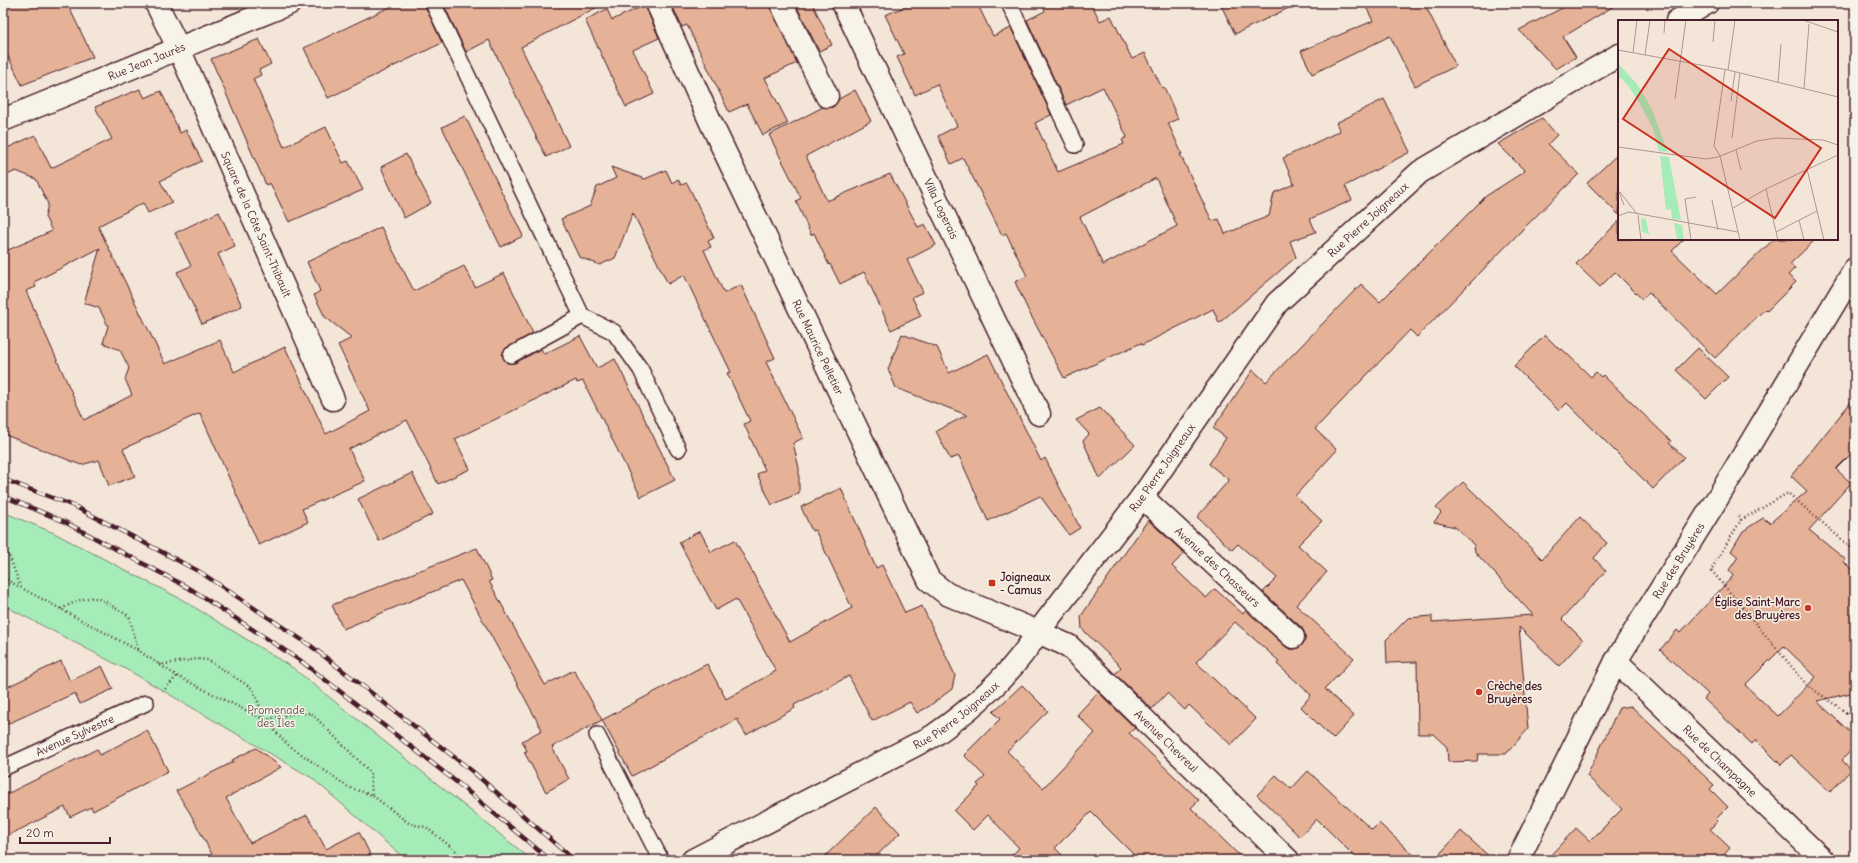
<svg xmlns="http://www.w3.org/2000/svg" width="1858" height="863" viewBox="0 0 1858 863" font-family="Delius,sans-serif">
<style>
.green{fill:#a6ecb8;stroke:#788672}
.building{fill:#e5b297;stroke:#4a1f2b;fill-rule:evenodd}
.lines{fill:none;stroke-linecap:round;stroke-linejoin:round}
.lane-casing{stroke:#4a1f2b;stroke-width:18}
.street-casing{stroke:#4a1f2b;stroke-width:25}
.secondary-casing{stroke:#4a1f2b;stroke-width:25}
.path{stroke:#4a1f2b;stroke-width:2.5;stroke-dasharray:1 3;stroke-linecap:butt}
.lane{stroke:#f7f3e8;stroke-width:15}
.street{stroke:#f7f3e8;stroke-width:22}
.secondary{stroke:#f7f3e8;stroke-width:22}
.rail-casing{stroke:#4a1f2b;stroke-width:4.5}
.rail{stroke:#f7f3e8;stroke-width:3;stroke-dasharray:9;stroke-linecap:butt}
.poi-dot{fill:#c8321e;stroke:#f7f3e8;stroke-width:1.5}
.labels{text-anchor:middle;stroke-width:3;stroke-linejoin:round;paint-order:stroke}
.street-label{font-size:11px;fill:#4a1f2b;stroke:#f7f3e8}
.poi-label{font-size:11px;font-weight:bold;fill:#4a1f2b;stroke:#f7f3e8;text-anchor:start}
.park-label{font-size:11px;fill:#61524e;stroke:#f7f3e8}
.inset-road{fill:none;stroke:#af9693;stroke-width:1}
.view{fill:#c8321e;fill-opacity:0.15;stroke:#c8321e;stroke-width:2}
.inset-edge{fill:none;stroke:#4a1f2b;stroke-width:2}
</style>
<rect width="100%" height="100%" fill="#f3e6d8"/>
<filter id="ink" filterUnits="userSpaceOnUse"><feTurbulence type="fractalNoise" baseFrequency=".025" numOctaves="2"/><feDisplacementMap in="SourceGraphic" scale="8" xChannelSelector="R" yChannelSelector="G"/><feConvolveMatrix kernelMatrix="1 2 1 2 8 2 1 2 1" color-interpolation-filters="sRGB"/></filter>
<g filter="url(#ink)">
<!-- green -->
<path class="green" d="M3,512L54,533L181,599L293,668L532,860H406L312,778L133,673L3,605Z"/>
<!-- building -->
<path class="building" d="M15,3H67L93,57L22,85L3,46V8Z
M398,3H424L442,43L328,98L304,48Z
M443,3H605L521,47L569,146L546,157L489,40L466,52Z
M671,3H769L797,63L765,78L788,123L763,135L747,104L729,112L687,25L682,27Z
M795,3H812L832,45L819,51Z
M914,3H977L993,36L1011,28L1050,112L1051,115L1035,123L1058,172L1124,144L1122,140L1127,137L1103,87L1066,105L1027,20L1045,11L1041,3H1091L1100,21L1111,16L1132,59L1145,53L1162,88L1164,87L1178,119L1168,123L1182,154H1180L1212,221L1219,219L1225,234L1269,216L1274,193L1294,184L1283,158L1340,131L1336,123L1384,99L1410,152L1345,186L1352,200L1310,219L1316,232L1290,241L1296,257L1219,323L1213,309L1142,345L1141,343L1064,378L1028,310L1015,282L1027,276L1006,233L1002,235L963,158L951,164L938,136L957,126L937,84L915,95L897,57L904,54L885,15ZM1156,178L1177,226L1103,265L1080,217Z
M1220,3H1299L1235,34Z
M1364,3H1424L1456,66L1415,86L1390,36L1312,74L1301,51L1373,21Z
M1572,3H1619L1563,37L1576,57L1556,69L1519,30Z
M645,5L659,38L633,50L654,94L626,107L585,20L607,9L612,20Z
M259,39L271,64L259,70L261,75L253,79L284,147L326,127L343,163L348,161L363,190L289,222L270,183L266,185L211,59Z
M140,89L145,98L161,91L180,133L186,130L202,161L160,181L172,202L148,213L143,203L98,226L165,364L220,340L234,372L285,347L326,434L370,411L338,345L352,338L325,317L314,295L320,291L307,262L381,227L414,291L464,266L475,287L504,273L533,333L504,350L502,355L507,363H515L541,349L544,354L580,336L597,368L615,359L675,480L641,497L583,381L577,383L576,380L455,439L470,469L438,484L407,420L349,449L365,481L302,509L308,522L259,545L200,413L123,449L135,476L109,486L99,460L81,465L3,434V239L8,250L52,231L45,217L48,204L36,179L16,171L3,177V150L35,135L51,168L112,139L95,107ZM100,248L84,303L99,308L108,326L103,343L120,350L129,368L125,379L132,395L84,420L26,291L36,287L34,282Z
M855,90L871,121L806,156L827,201L890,174L918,227L925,224L936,245L907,260L923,292L912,297L921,316L891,330L864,272L840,284L830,264L829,265L814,233L811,235L796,201L801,198L769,135L823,107H833L839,99Z
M465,116L523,236L501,247L442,127Z
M1542,118L1557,135L1548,144L1579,174L1524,228L1417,337L1410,330L1315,429L1337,450L1295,496L1322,521L1298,545L1327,572L1296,605L1354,658L1325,689L1354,716L1333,739L1301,707L1311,695L1277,664L1279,661L1235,622L1196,662L1256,719L1231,745L1189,705L1185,710L1167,693L1152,709L1115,674L1121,667L1082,629L1081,616L1148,520L1184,553L1172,566L1206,598L1215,589L1243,614L1246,610L1285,646L1290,649H1296L1302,645L1305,640V634L1302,628L1263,592L1277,578L1238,544L1232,550L1197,517L1229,480L1209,464L1226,438L1213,428L1253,370L1266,382L1361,284L1380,302L1486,196L1525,171L1498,144Z
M1619,153V215L1587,183Z
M406,154L431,203L404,218L381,167Z
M611,167L645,179L666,170L672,183L678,179L681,185L687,183L714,238L708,241L711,247L704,250L724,293L741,285L775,358L766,362L803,438L793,443L799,468V493L772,505L757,474L765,470L744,424L750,421L727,373L731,372L684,275L668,284L633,213L615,258L600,265L579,257L561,219L590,206L597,187L616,178Z
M219,212L235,246L218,254L242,306L202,324L177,272L191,266L175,233Z
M1619,221V239H1684L1672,251L1717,294L1774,239H1816L1790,264L1795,268L1788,275L1796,282L1767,311L1765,309L1715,358L1649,293L1642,299L1615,272L1600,287L1576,264Z
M902,334L937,347L949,373L988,354L1041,461L1045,458L1080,528L1069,535L1040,496L988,521L959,456L950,459L936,431L967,415L896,388L888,369Z
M1545,335L1560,350L1562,349L1591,377L1596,372L1601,377L1603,375L1671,441L1669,443L1684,457L1653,489L1567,403L1559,411L1514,366Z
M1698,348L1728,377L1706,399L1676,370Z
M1855,397V450L1836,469L1851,483L1809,530L1846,560L1844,562L1855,573V692L1817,701L1855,737V746L1842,760L1851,770L1830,792L1791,755L1781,765L1756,740L1752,744L1704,699L1708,694L1660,650L1677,630L1680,633L1733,576L1729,570L1738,557L1731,551L1743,531L1763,518L1770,523L1807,491L1791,476ZM1784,646L1816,677L1778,716L1745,685Z
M1100,408L1135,445L1100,479L1083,441L1089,434L1076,420Z
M412,473L433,514L379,541L358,499Z
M1463,482L1542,559L1580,517L1607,543L1594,558L1606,571L1562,619L1583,640L1559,666L1519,627L1528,729L1506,754H1478L1477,761L1448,762L1447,747L1433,734H1418L1417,662L1387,663L1386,640L1408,618L1432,616V622L1533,615L1475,552L1474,545L1455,527L1434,522L1441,513L1436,508Z
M841,488L876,568L882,565L905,613L922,606L955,675L952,689L928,707L917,713L910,702L872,721L849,676L794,705L795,708L746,735L737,719L632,776L602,720L552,747L569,779L546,792L524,752L527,751L522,741L542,730L461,580L343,629L332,605L477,548L492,580L489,581L545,685L574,670L602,720L707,664L726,699L776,671L736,599L716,610L679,542L700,531L711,552L735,540L790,642L852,608L815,530L812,531L801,507Z
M61,661L70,681L102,666L113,689L80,704L75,693L3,726V689Z
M1022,685L1048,711L1007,751L1043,788L1095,733L1077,715L1098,692L1135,728L1129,733L1199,800L1191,808L1244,860H1139L1091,812L1055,848L1067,860H1007L1019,848L988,815L973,830L954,811L979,786L977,784L985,777L964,755L1000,719L993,712Z
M1631,706L1714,785L1710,789L1728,807L1716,819L1718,821L1710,829L1730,848L1719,860H1546L1576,828L1590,841L1622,809L1587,776L1619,708Z
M147,730L168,771L93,811L91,807L70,817L65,807L3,838V796L97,749L100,755Z
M256,748L281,767L226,798L250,843L307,815L326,849L359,832L373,860H215L190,813L176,791L233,762L232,760Z
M1308,771L1372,830L1379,823L1419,860H1358L1317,819L1300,837L1257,795L1276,775L1291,789Z
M876,807L900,833L872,860H821Z
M1461,831L1493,860H1434Z"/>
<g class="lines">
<defs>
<g id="lane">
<path d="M433,3L582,316"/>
<path d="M1009,3L1075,145"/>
<path d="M511,355L582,316L614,332L641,370L678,449"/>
<path d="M597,735L661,860"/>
<path id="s1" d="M3,768L146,703"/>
</g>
<g id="street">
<path id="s2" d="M156,3L179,49L333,399"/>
<path id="s3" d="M657,3L712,125L929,580L947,594L1038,632"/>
<path d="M781,3L827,96"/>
<path id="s4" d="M843,3L1039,414"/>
<path id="s5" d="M3,120L290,3"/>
<path id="s6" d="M1142,497L1293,637"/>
<path id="s7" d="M1616,661L1823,860"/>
<path id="s8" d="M1518,860L1616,661L1720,494L1855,269"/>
</g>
<g id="secondary">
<path d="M1677,21L1707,3"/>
<path id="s9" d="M1038,632L1069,646L1288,860"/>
<path id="s10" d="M693,860L933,736C973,708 1012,674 1038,632L1142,497L1277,303L1420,172L1619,55"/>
</g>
</defs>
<!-- lane casing -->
<use href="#lane" class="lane-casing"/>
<!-- street casing -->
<use href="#street" class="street-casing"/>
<!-- secondary casing -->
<use href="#secondary" class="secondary-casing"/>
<!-- path -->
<path class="path" d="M1738,516L1741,520L1711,570L1807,685L1847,713L1855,716
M1741,520L1788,493L1855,551
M3,553L9,555L20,585
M3,578L139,651L177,676L265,720L287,744L348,787L372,795L410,824L426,827L456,851L460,860
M61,609C97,590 96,597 129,616L138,650
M159,665L197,659L208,660L253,689L265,720L291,714L311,713L370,772L372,795
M165,689L177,676
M1855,710L1847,713L1855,721"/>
<!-- lane -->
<use href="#lane" class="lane"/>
<!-- street -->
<use href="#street" class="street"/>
<!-- secondary -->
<use href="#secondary" class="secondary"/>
<defs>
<path id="rail" d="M3,479L74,506L200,572L311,646L472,771L574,860
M3,496L63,521L189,588L301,661L459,784L550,860"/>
</defs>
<!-- rail casing -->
<use href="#rail" class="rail-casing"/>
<!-- rail -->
<use href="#rail" class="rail"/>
</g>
</g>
<!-- markers -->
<g class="poi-dot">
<rect x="988" y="579" width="8" height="8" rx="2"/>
<circle cx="1808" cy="608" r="4"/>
<circle cx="1479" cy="692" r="4"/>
</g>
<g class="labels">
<!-- street labels -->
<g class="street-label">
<text dy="4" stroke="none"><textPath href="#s5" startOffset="155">Rue Jean Jaurès</textPath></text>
<text dy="4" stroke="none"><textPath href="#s4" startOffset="228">Villa Logerais</textPath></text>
<text dy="4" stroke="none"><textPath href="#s10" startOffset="949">Rue Pierre Joigneaux</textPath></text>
<text dy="4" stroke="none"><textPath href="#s2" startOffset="243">Square de la Côte Saint-Thibault</textPath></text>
<text dy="4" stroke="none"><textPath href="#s3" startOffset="380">Rue Maurice Pelletier</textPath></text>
<text dy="4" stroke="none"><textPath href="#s10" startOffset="625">Rue Pierre Joigneaux</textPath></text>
<text dy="4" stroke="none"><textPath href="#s8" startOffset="340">Rue des Bruyères</textPath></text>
<text dy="4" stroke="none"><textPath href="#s6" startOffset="103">Avenue des Chasseurs</textPath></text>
<text dy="4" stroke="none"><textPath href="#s10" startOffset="301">Rue Pierre Joigneaux</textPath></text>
<text dy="4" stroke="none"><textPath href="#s1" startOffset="79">Avenue Sylvestre</textPath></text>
<text dy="4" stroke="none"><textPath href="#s9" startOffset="170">Avenue Chevreul</textPath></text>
<text dy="4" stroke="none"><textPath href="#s7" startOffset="144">Rue de Champagne</textPath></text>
</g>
<!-- poi labels -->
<g class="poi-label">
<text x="1000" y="581">Joigneaux<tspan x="1000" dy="13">- Camus</tspan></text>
<text x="1800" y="606" text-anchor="end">Église Saint-Marc<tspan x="1800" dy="13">des Bruyères</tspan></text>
<text x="1487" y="690">Crèche des<tspan x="1487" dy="13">Bruyères</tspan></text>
</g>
<!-- park labels -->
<g class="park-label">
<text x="276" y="714">Promenade<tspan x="276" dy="13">des Îles</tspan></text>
</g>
</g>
<!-- overview -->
<g transform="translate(1618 20)">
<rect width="220" height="220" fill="#f3e6d8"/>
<path d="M0,43L19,64L33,87L50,132L41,131L35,109L22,84L11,67L3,58L0,60ZM42,136L51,137L63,200L54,199L53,189L48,190ZM23,198L28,199L31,214L24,212ZM56,203L64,205L66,220H59Z" fill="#a6ecb8"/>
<path class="inset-road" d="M185,0L220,12M46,13L47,0M95,22L97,0M0,30L110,50L220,77M15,33L19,0M27,35L32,0M110,50L117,0M160,63L163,24M186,68L191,4M57,79L68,0M113,81L117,52M114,118L122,53M0,127L88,139L100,137L139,121L158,118L205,120L220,125M118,130L123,150M102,136L96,126L107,50M102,136L122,220M189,149L206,220M0,169L6,185M148,169L160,220M2,172L19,194M94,180L100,210M115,188L148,169L220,135M20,195L23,220M0,196L11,192L120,212M181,200L186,220M158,212L199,191M73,220L67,179L78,177"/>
<path class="view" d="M51,29L203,128L157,198L5,99Z"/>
<rect width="220" height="220" class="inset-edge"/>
</g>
<!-- margin -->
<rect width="1858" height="863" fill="none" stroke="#f7f3e8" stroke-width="16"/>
<rect x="8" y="8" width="1842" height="847" fill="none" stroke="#4a1f2b" stroke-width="1.5" filter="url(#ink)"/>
<!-- scale -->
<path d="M20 837v6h90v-6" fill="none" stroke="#4a1f2b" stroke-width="2"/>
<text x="26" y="837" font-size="12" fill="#4a1f2b" stroke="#f7f3e8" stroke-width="3" paint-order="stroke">20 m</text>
</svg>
